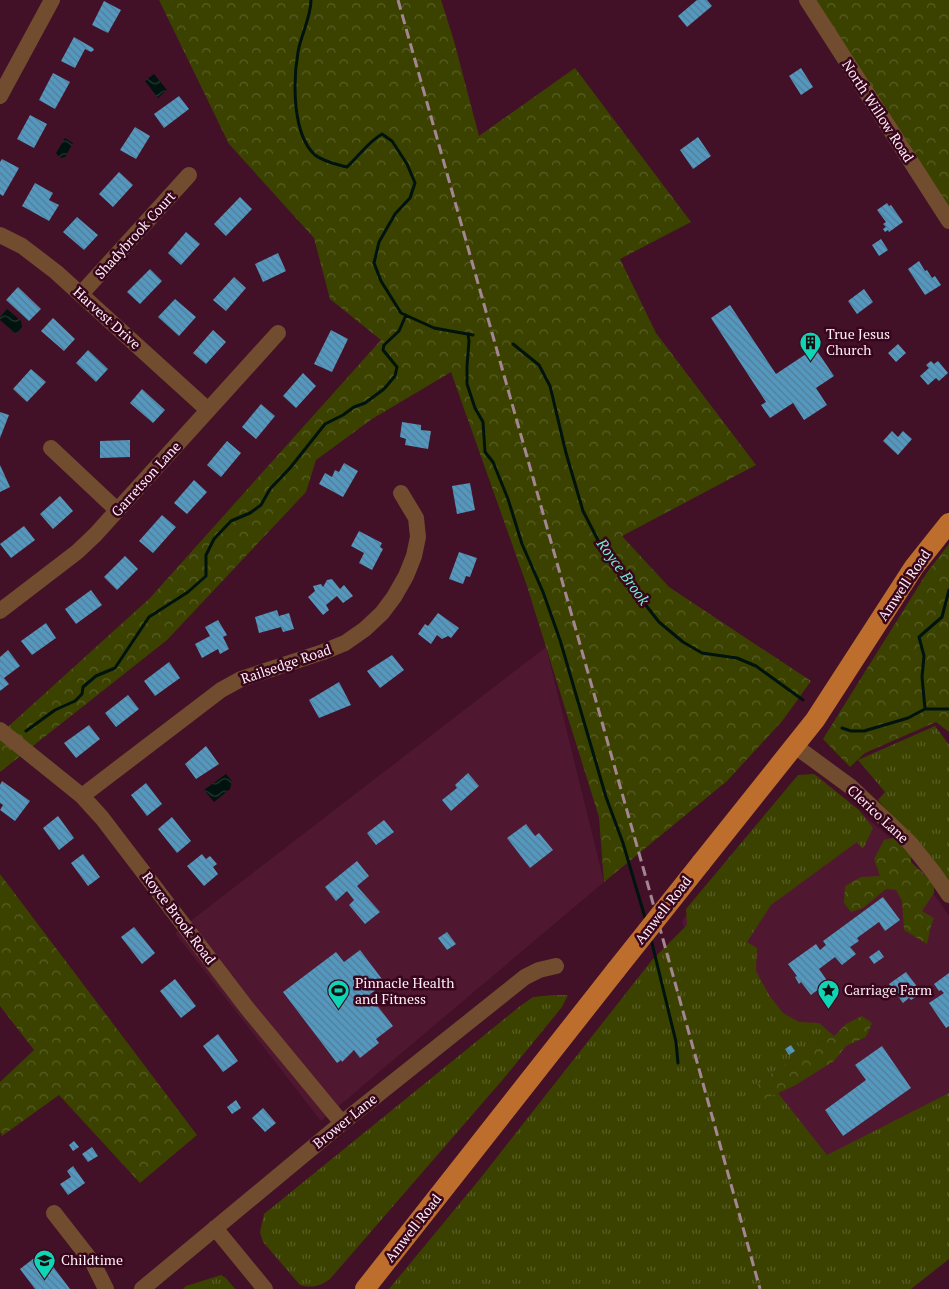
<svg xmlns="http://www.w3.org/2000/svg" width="949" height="1289" viewBox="0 0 949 1289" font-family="'PT Serif',serif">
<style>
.built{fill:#501730}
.grass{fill:url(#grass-tufts)}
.forest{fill:url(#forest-crowns)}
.water{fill:url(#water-waves)}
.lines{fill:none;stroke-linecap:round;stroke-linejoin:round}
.stream{stroke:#00130e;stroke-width:3}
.building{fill:url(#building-back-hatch)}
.minor{stroke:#724c2f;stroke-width:16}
.major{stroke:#bd6e2d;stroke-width:20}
.rail{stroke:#a48693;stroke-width:3;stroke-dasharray:10 5;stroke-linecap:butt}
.major-bridge{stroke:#bd6e2d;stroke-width:20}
.labels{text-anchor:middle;stroke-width:5;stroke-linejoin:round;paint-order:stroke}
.street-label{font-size:14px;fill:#fdeff4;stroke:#37061d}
.poi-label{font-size:14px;fill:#fdeff4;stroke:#37061d;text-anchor:start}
.water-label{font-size:15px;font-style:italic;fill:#73f0d3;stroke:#37061d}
</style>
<defs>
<pattern id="grass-tufts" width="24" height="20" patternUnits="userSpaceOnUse" patternTransform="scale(1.25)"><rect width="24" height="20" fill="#3b4200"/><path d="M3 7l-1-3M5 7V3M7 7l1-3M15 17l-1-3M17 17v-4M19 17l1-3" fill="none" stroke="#585e26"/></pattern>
<pattern id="forest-crowns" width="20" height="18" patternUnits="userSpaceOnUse" patternTransform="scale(1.25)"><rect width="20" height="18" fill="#3b4200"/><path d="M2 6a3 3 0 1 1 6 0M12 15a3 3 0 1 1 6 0" fill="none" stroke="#585e26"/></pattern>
<pattern id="water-waves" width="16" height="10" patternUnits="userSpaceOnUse" patternTransform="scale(1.25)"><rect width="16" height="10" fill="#00130e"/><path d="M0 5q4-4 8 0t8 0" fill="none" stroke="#263632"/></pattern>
<pattern id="building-back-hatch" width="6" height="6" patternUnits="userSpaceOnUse" patternTransform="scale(1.25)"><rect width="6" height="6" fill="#5598bf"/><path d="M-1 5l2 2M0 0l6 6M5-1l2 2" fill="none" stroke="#527c96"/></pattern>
</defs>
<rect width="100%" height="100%" fill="#421127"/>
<!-- built -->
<path class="built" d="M546,647L604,882L321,1121L175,933Z
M818,776L901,847L949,916V1097L762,1192L682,921L800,778Z"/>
<!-- grass -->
<path class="grass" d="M935,726L949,745V884L878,800L885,792L858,760Z
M814,774L859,810L873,828L863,849L857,842L771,905L747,942L757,948L756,971L769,995L783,1013L799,1022L819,1023L834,1036L817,1043L766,1077L751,1104L778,1093L827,1155L949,1093V1259L911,1289H389L479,1180L652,960L687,925L686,909L798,775Z
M553,995H568L562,1007L505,1077L330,1279C319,1287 312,1288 300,1285L263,1242L260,1232L264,1214L519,1007L533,997Z
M221,1275L226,1278L235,1289H183L186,1286Z"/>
<!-- forest -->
<path class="forest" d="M159,0H441L454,41L479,136L575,68L691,222L620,259L656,333L756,465L622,536L669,587L811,681L783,720L727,781L604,882L599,817L527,586L451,372L372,419L316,460L306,492L167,640L0,772V734L150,598L381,340L330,299L314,238L229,144Z
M809,0H949V213Z
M949,544V732L936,722L865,753L850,767L823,739L928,571Z
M896,837L911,852V862L934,883V893L922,911L934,918L931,926L927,944L904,930L902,901L896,890L886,889L863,908L851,912L844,903L845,886L861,877L880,876L874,859L884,840Z
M0,874L197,1135L140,1183L59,1095L2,1136L0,1132V1082L34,1050L0,1006Z
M862,1016L872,1023L866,1037L846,1046L834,1061L794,1086L751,1105L752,1090L766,1077L817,1043L834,1036L846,1024Z"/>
<!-- water -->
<path class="water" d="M154,74L167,90L158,98L145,81Z
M65,138L73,143L65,157L60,158L56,153Z
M7,309L21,321L22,327L16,334L0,320V317Z
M226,774L232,781L230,789L214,802L204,790Z"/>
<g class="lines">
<!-- stream -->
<path class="stream" d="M311,0C311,17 301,35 298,52C293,81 292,134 315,155C324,162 336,164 347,167C359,156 368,142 382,134L392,141L407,164L415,183L410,198L395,214L379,242L374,263L381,281L401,313L434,328L473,335
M468,334L469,341L467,366V384L475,408L483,422L485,452L493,462L508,499L522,544L543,592L560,640L606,797L623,843L646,921
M513,344L539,365L550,386L566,453L583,511L601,546L627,575L641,599L659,622L683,642L702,653L737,658L756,666L803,700
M925,709L922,677L924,656L919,637L942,617L949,590
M842,728L851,731H864L908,718L925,709H949
M26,731L55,710L75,701L82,694L83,687L96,676L115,668L149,617L188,592L206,576V555L214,539L231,521L250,513L261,505L270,489L290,468L325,424L343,415L354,407L365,403L384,389L395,376L397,367L383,350L384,345L399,331L406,315
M651,939L676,1042L678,1063"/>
</g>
<!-- building -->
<path class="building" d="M697,0H707L712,6L687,27L678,16Z
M104,1L121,10L108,33L92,25Z
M74,37L93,48L94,50L91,52L85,49L75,68L61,61Z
M801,68L813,87L801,95L789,76Z
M53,73L70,82L55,109L39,100Z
M179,96L189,109L164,128L154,114Z
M30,115L47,124L34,148L17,139Z
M135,127L150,136L136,159L120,150Z
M698,137L711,156L693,169L680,150Z
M2,159L19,168L3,196L0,194V162Z
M119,172L133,185L113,207L99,194Z
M35,183L53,193L49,200L59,205L49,221L22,206Z
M240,197L252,209L226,236L214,224Z
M887,203L889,206L891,205L903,222L889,232L888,230L885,232L883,229L886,227L883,224L886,222L877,210Z
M77,217L98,235L84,250L63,232Z
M186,232L200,244L181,265L168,253Z
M881,239L888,250L879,256L872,245Z
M278,253L286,271L263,282L255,264Z
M919,261L925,271L927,270L932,278L935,276L941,285L925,295L908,269Z
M150,269L162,281L140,304L127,292Z
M234,277L246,288L226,311L213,300Z
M18,287L41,309L29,321L6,300Z
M864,289L873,302L857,314L848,301Z
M175,299L196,317L179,336L158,317Z
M730,305L776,374L815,348L834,376L816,388L827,405L804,420L793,403L770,418L761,405L766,402L711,318Z
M53,318L75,339L64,351L41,331Z
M213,330L226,342L206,364L193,353Z
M331,330L348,339L332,372L314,364Z
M898,344L906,353L896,362L888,353Z
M88,350L108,369L96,382L76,363Z
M931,361L934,364L938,361L948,373L939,381L936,378L928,385L920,376L929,368L926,365Z
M31,369L46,382L27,402L13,389Z
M303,373L316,386L296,408L283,396Z
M142,389L165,410L153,423L130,403Z
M261,404L275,416L256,439L242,427Z
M0,412L9,415L0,438Z
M402,422L421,425V430L431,431L428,449L405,445L406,439L400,437Z
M892,431L898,437L903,431L912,439L898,455L883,441Z
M130,440V457L100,458V441Z
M227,441L241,453L221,477L207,465Z
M344,463L358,471L343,497L319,484L325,473L332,477L335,470L339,472Z
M0,465L10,487L0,492Z
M194,480L207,492L187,514L174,503Z
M470,483L475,510L457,514L452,486Z
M60,496L73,511L53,529L40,514Z
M162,515L176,527L153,553L139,541Z
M24,526L35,540L11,558L0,544Z
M359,531L382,543L380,547L383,549L372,570L359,563L364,553L351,546Z
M459,552L477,558L470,577L466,576L463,584L449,579Z
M125,556L138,569L117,590L104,577Z
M332,579L340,589L344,585L353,596L343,603L337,596L326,605L329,610L323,615L308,597L315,591L313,586L321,584L323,587L327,580Z
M91,590L102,605L76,624L65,609Z
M277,610L279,616L289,613L294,629L283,632L281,627L259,633L255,617Z
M438,613L459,628L451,638L448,636L442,639L437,635L431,644L418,634L425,624L428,626Z
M218,620L227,635L223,637L229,649L220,654L218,649L202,658L195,644L210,636L205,627Z
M46,623L56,638L32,655L21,641Z
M8,650L20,666L4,678L9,684L0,691V657Z
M392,655L404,670L380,688L367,671Z
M169,662L180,678L155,696L144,681Z
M339,682L351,705L319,718L309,700Z
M128,695L139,709L116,727L105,713Z
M89,725L100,739L76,758L64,743Z
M206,746L219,764L196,779L185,764Z
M468,773L479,786L451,811L442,800L457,788L455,785Z
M2,781L30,801L15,821L0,810L3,805L0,803V785Z
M146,783L162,804L147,816L131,795Z
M58,816L74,838L59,850L43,828Z
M172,817L191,841L177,853L158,829Z
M384,820L394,832L376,845L367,833Z
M526,824L535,836L539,833L553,850L530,868L507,838Z
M83,854L100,877L88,886L71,863Z
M202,854L206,859L210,856L217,864L213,867L218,874L204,886L187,866Z
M357,861L369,876L357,886L380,912L365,924L349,905L354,900L347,891L336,901L325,887Z
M883,897L900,920L885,931L879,922L857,938L859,941L850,947L856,954L842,965L835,957L819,969L828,982L811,995L801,982L799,984L795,977L797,976L788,964L816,944L820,950L826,945L823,941Z
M134,927L155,953L142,964L121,937Z
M447,932L456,944L447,950L438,938Z
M360,950L385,983L369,995L393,1026L376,1039L379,1043L360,1058L354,1050L342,1062L341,1060L337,1063L283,992L336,952L344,962Z
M879,950L884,957L874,964L869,957Z
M906,972L922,993L911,1000L909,998L903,1003L889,984Z
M949,973V1026L946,1028L929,1003L944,993L941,990L939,991L934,984Z
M175,979L196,1006L181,1018L160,991Z
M218,1034L238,1061L223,1072L203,1046Z
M791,1045L795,1051L789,1055L785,1049Z
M882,1046L911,1088L843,1136L825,1110L866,1080L855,1065Z
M236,1100L241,1108L232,1114L227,1107Z
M263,1108L276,1123L265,1132L252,1118Z
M74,1141L79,1147L73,1151L69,1145Z
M92,1147L98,1156L88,1162L82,1154Z
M73,1166L85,1183L68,1195L60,1184L71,1177L67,1171Z
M42,1252L70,1289H35L20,1269Z"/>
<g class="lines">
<!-- minor -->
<path class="minor" d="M807,0L949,221
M0,96L52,0
M0,235L22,246L56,272L208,410
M81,294L189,175
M51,448L117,510
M0,611L77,552L95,535L278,333
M0,730L82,796L102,818L247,1008L342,1123
M795,746L851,787L910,843L934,873L949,895
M82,796L221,690L241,679L323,652L345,643L365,629L382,613L394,597L406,576L414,556L418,537L416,518L401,493
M54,1213L93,1263L106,1289
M215,1228L265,1289
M142,1289L342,1123L525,977L539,970L556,966"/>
<!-- major -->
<path class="major" d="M701,863L815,720L914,567L949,523
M365,1289L616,970"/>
<!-- rail -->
<path class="rail" d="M398,0L646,878L760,1289"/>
<!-- major-bridge -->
<path class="major-bridge" d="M616,970L701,863"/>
</g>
<!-- icons -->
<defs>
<symbol id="building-pin" viewBox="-11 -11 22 30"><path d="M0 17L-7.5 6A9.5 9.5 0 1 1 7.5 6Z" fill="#0ed5b4" stroke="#37061d"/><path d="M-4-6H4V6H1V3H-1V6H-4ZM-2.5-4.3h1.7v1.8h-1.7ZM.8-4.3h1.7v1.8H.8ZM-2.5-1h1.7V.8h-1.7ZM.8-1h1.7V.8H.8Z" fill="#111"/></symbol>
<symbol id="sight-pin" viewBox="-11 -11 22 30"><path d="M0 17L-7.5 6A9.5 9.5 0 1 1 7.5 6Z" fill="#0ed5b4" stroke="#37061d"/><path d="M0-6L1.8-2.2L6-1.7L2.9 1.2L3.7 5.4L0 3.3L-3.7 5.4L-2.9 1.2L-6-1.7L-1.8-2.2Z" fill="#111"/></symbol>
<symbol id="stadium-pin" viewBox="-11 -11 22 30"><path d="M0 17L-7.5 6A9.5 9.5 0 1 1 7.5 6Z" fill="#0ed5b4" stroke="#37061d"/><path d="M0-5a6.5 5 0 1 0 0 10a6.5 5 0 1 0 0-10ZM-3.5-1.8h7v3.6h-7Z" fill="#111"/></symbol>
<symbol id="school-pin" viewBox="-11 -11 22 30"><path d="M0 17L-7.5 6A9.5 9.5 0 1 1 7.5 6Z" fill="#0ed5b4" stroke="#37061d"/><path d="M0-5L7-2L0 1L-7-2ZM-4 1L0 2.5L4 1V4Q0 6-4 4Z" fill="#111"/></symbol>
</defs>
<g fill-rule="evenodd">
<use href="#building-pin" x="798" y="330" width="25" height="34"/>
<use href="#sight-pin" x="816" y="978" width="25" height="34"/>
<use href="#stadium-pin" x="326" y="978" width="25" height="34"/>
<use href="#school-pin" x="32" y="1248" width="25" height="34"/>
</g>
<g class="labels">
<!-- street labels -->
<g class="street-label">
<text transform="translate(878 111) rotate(57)" y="5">North Willow Road</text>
<text transform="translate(135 235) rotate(-48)" y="5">Shadybrook Court</text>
<text transform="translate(107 318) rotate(42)" y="5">Harvest Drive</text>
<text transform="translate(146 479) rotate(-48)" y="5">Garretson Lane</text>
<text transform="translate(904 585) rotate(-56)" y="5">Amwell Road</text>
<text transform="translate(286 664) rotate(-19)" y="5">Railsedge Road</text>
<text transform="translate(878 814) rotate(43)" y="5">Clerico Lane</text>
<text transform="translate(663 910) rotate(-52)" y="5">Amwell Road</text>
<text transform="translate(179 918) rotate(53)" y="5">Royce Brook Road</text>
<text transform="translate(345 1121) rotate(-39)" y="5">Brower Lane</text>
<text transform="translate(413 1228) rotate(-52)" y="5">Amwell Road</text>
</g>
<!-- poi labels -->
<g class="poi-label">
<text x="826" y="339">True Jesus<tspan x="826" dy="16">Church</tspan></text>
<text x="355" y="988">Pinnacle Health<tspan x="355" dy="16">and Fitness</tspan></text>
<text x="844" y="995">Carriage Farm</text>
<text x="61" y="1265">Childtime</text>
</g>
<!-- water labels -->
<g class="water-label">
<text transform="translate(623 572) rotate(54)" y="5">Royce Brook</text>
</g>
</g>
</svg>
